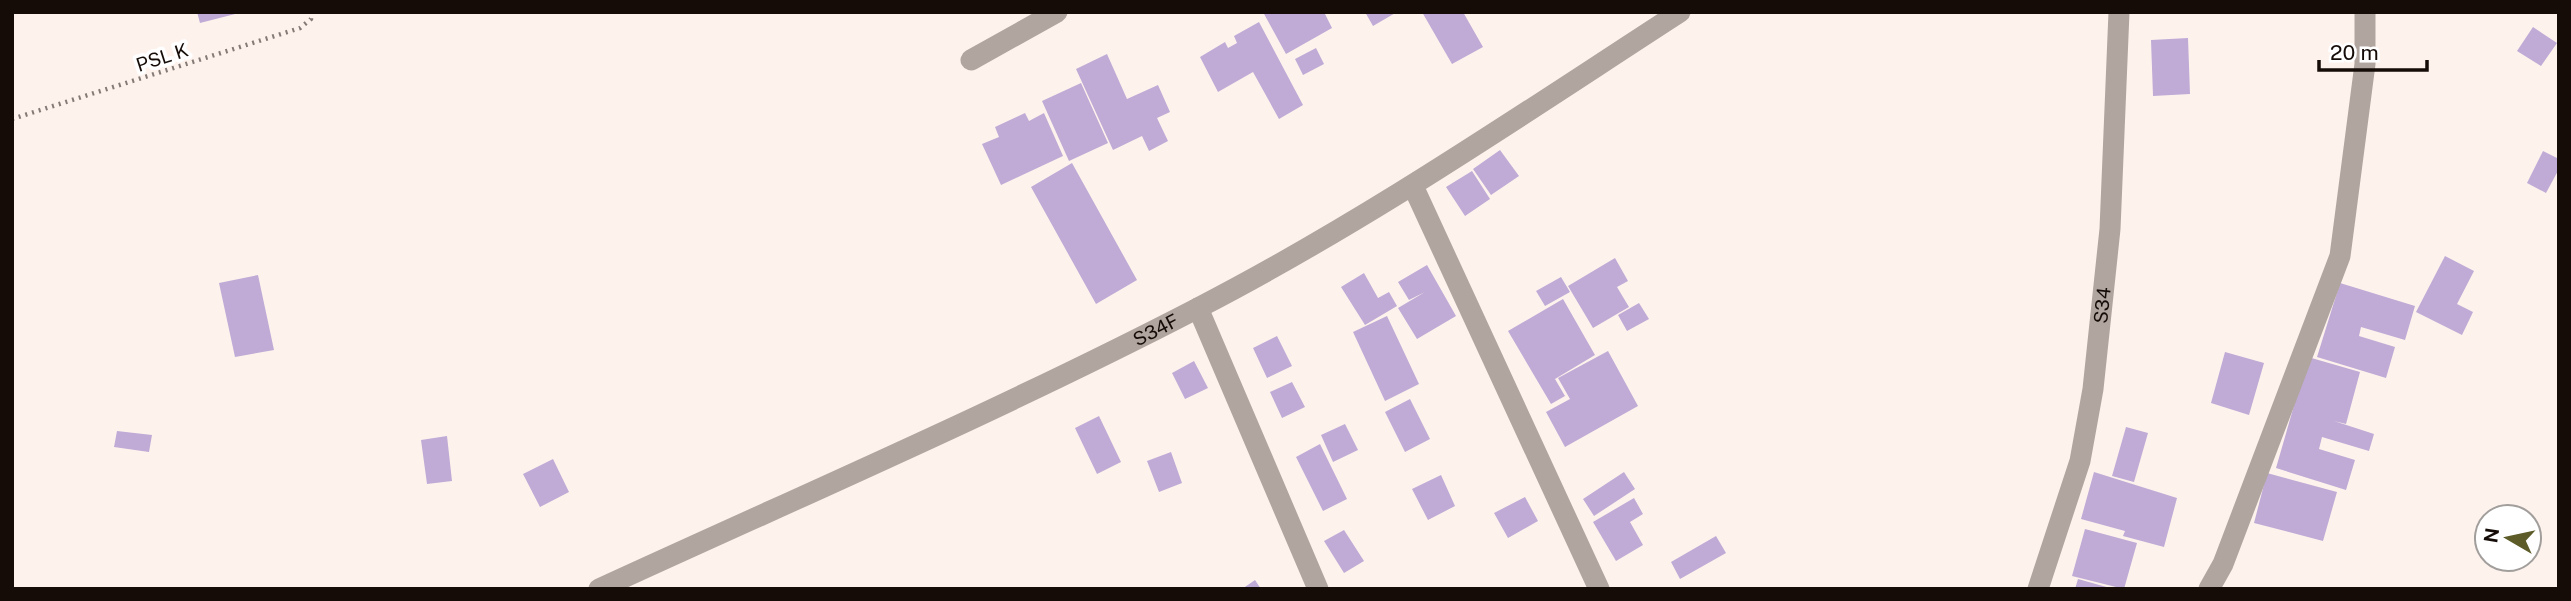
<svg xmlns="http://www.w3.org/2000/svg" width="2571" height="601" viewBox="0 0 2571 601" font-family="'Public Sans',sans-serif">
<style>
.building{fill:#bfabd6}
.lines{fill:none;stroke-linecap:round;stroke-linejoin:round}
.path{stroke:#857b76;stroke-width:4.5;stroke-dasharray:2 5;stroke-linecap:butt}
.street{stroke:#b1a59f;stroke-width:21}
.labels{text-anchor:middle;stroke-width:7;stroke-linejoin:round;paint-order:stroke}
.street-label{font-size:19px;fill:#150c08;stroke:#fff}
</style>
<rect width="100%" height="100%" fill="#fef2ed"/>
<!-- building -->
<path class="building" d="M197,12H238L239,13L200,23Z
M1263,12H1324L1332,28L1286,54Z
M1365,12H1397L1373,26Z
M1422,12H1463L1483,47L1452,64Z
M1259,22L1303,105L1279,119L1253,72L1218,92L1200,57L1225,42L1228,48L1237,43L1234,36Z
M2533,27L2557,43L2541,66L2517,51Z
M2188,38L2190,94L2153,96L2151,40Z
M1316,48L1324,64L1303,75L1295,59Z
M1107,54L1127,99L1158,85L1170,112L1157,118L1168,141L1149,151L1142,136L1113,150L1076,69Z
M1081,83L1108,143L1069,161L1042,101Z
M1025,113L1029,121L1044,113L1063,156L1001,185L982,144L999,137L995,127Z
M1500,150L1519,176L1491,195L1473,169Z
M2543,151L2559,159V169L2546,193L2527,183Z
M1072,163L1137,280L1096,304L1031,187Z
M1472,171L1490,199L1465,216L1446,187Z
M2445,256L2474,271L2457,304L2473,312L2462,335L2416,312Z
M1615,258L1628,281L1617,287L1629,307L1593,328L1568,286Z
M1427,265L1456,316L1417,339L1398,308L1425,292L1409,300L1398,282Z
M1364,273L1378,298L1389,292L1397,306L1365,325L1341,287Z
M258,275L274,350L235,357L219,283Z
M1561,277L1570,292L1545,306L1536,291Z
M2340,283L2415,306L2405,340L2361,327L2359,336L2395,347L2386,378L2317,357Z
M1563,299L1595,355L1555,379L1565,396L1551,404L1508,331Z
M1639,303L1649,319L1627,331L1618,315Z
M1387,316L1419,384L1385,401L1353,332Z
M1277,336L1292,366L1267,378L1253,348Z
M1608,351L1638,406L1565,447L1546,412L1570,399L1558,378Z
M2225,352L2264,363L2249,415L2211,403Z
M2308,357L2360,372L2346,424L2334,421L2374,434L2369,451L2322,437L2319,449L2355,460L2346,490L2276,468Z
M1194,361L1208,388L1185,399L1172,373Z
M1292,382L1305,407L1282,418L1270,392Z
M1410,399L1430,439L1405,452L1385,412Z
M1099,416L1121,462L1097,474L1075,428Z
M1345,424L1358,450L1333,462L1321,435Z
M2126,427L2148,433L2134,482L2112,476Z
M117,431L152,435L149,452L114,447Z
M447,436L452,481L427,484L421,440Z
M1320,444L1347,499L1323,511L1296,457Z
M1171,452L1182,483L1159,492L1147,461Z
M553,459L569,492L540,507L523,474Z
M1624,472L1635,489L1594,516L1583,499Z
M2094,472L2177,498L2164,547L2123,536L2125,531L2081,519Z
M2267,473L2337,492L2323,541L2254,523Z
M1441,475L1455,506L1428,520L1412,489Z
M1525,497L1538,521L1508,538L1494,513Z
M1634,498L1643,514L1630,522L1643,545L1616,561L1593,522Z
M2085,529L2137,543L2124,589L2072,576Z
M1344,530L1364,561L1344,573L1324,541Z
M1716,536L1726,553L1680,579L1671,562Z
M2078,579L2110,588V589H2075Z
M1255,580L1261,589H1242Z"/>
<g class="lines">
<!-- path -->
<path class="path" d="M12,119L300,28L311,19V12"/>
<!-- street -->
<g class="street">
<path d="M971,60L1057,12"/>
<path d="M1413,186L1599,589"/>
<path d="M1198,308L1318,589"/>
<path id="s1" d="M599,589C799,497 1001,410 1196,309C1365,222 1521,115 1680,12"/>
<path id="s2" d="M2038,589L2080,461L2093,389L2110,229L2119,12"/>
<path d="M2209,589L2223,564L2340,256L2365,64V12"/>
</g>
</g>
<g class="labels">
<!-- street labels -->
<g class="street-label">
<text transform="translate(162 57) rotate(-18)" y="7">PSL K</text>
<text dy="7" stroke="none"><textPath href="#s2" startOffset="292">S34</textPath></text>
<text dy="7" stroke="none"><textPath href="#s1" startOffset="614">S34F</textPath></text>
</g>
</g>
<!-- border -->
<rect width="2571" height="601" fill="none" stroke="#150c08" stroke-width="28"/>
<!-- north arrow -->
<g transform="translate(2508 538) rotate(279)"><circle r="33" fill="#ffffff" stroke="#a19e9c" stroke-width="2"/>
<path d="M0-5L12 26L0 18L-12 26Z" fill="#5d5c28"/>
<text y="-10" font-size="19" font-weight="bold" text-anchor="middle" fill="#150c08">N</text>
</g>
<!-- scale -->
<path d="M2319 60v10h108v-10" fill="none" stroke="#150c08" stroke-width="3.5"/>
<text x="2330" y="60" font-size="21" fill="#150c08" stroke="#ffffff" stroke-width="5" paint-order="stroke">20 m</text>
</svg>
